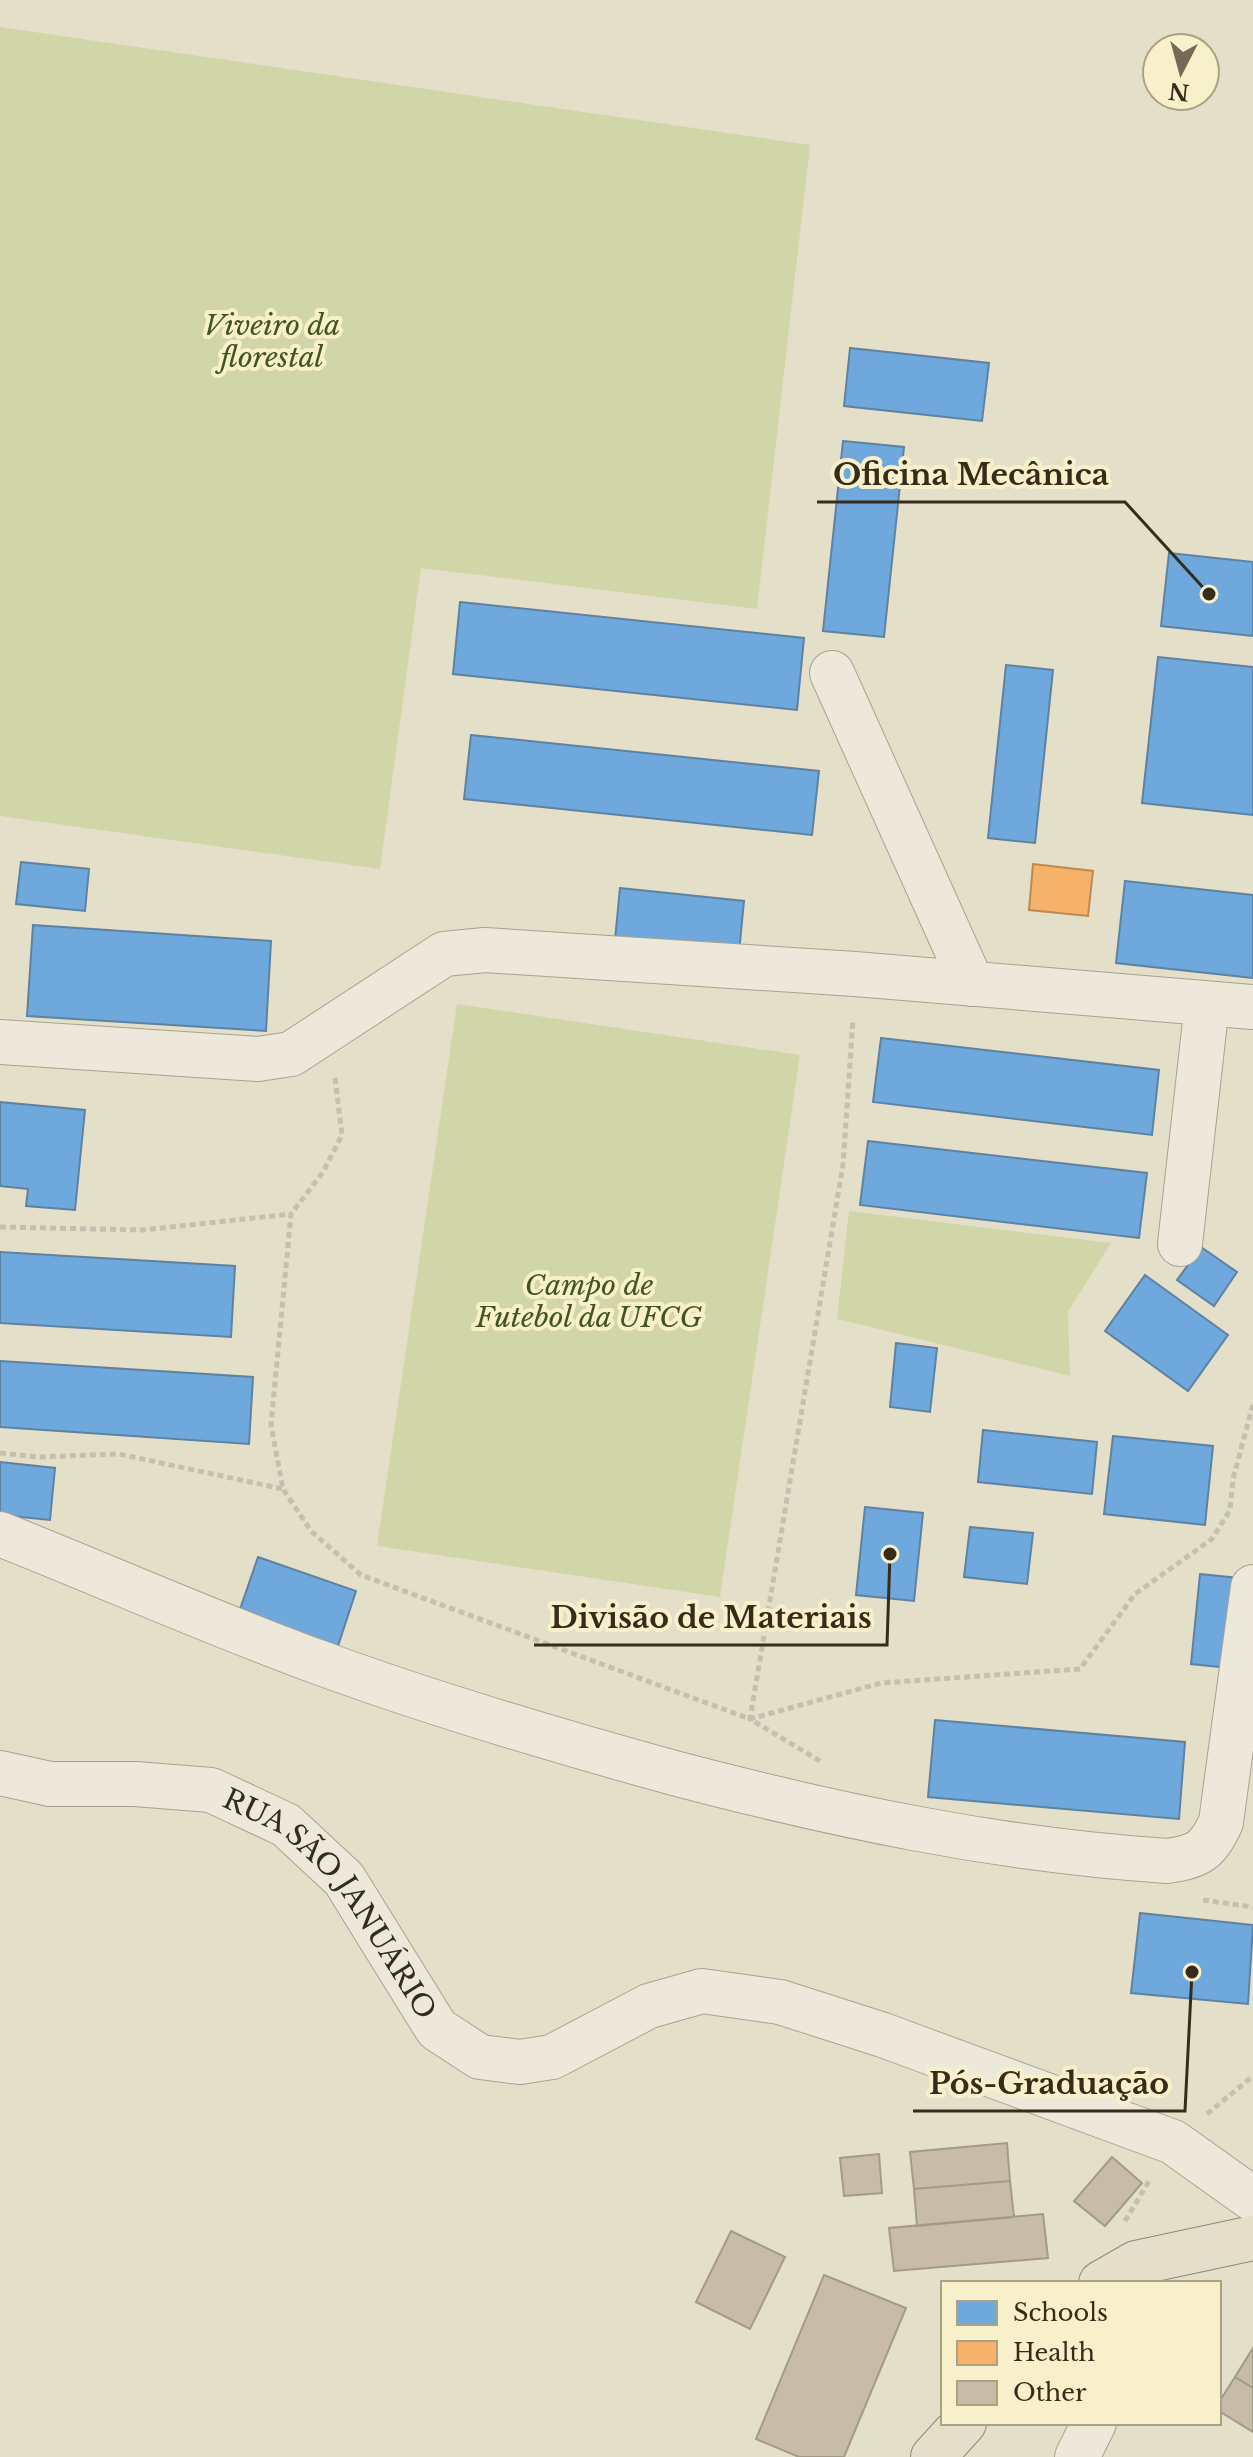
<svg xmlns="http://www.w3.org/2000/svg" width="1253" height="2457" viewBox="0 0 1253 2457" font-family="'Libre Baskerville',serif">
<style>
.green{fill:#d1d6a9}
.schools{fill:#6fa8dc;stroke:#5e82a2;stroke-width:2}
.health{fill:#f6b26b;stroke:#bd8a53;stroke-width:2}
.building{fill:#c8bca8;stroke:#a49a88;stroke-width:2}
.lines{fill:none;stroke-linecap:round;stroke-linejoin:round}
.minor-casing{stroke:#a9a292;stroke-width:46}
.major-casing{stroke:#8e8879;stroke-width:46}
.path{stroke:#c4bfb1;stroke-width:5;stroke-dasharray:6 4;stroke-linecap:butt}
.minor{stroke:#ece8da;stroke-width:44}
.major{stroke:#e4decb;stroke-width:44}
.labels{text-anchor:middle;stroke-width:8;stroke-linejoin:round;paint-order:stroke}
.park-label{font-size:28px;font-style:italic;fill:#43551f;stroke:#f8efcb}
.street-label{font-size:28px;fill:#372b1a;stroke:#f8efcb}
.leader{fill:none;stroke:#372b1a;stroke-width:3}
.callout-dot{fill:#372b1a;stroke:#f8efcb;stroke-width:3}
.callout-label{font-size:30px;text-anchor:middle;font-weight:bold;fill:#372b1a;stroke:#f8efcb;stroke-width:8;stroke-linejoin:round;paint-order:stroke}
</style>
<rect width="100%" height="100%" fill="#e4dfc8"/>
<!-- green -->
<path class="green" d="M0,27L810,145L757,609L421,568L380,869L0,816Z
M457,1004L800,1055L720,1597L377,1546Z
M849,1211L1111,1243L1068,1312L1070,1376L837,1319Z"/>
<!-- schools -->
<path class="schools" d="M850,348L989,363L982,421L844,406Z
M843,441L904,447L884,637L823,631Z
M1169,553L1253,562V636L1161,626Z
M460,602L804,638L797,710L453,674Z
M1158,657L1253,667V815L1142,803Z
M1006,665L1053,670L1035,843L988,838Z
M471,735L819,771L812,835L464,799Z
M21,862L89,869L85,911L16,904Z
M1125,881L1253,895V978L1116,963Z
M620,888L744,901L738,963L614,950Z
M33,925L271,941L266,1031L27,1016Z
M881,1038L1159,1070L1152,1135L873,1102Z
M0,1102L85,1110L75,1210L26,1206L28,1189L0,1186Z
M868,1141L1147,1173L1139,1238L860,1205Z
M1201,1247L1237,1272L1214,1306L1177,1280Z
M0,1252L235,1266L231,1337L0,1323Z
M1145,1275L1228,1335L1188,1391L1105,1331Z
M896,1343L937,1348L930,1412L890,1407Z
M0,1361L253,1377L249,1444L0,1427Z
M983,1430L1097,1442L1092,1494L978,1482Z
M1113,1436L1213,1446L1205,1525L1104,1514Z
M0,1462L55,1468L50,1520L0,1515Z
M865,1507L923,1513L914,1601L856,1595Z
M970,1527L1033,1533L1027,1584L964,1577Z
M258,1557L356,1591L336,1652L237,1618Z
M1200,1574L1249,1579L1239,1669L1191,1664Z
M935,1720L1185,1742L1179,1819L928,1797Z
M1140,1913L1253,1925L1248,2004L1131,1993Z"/>
<!-- health -->
<path class="health" d="M1033,864L1093,871L1088,916L1029,910Z"/>
<!-- building -->
<path class="building" d="M1007,2143L1010,2181L914,2189L910,2152Z
M879,2154L882,2193L844,2196L840,2158Z
M1112,2157L1142,2183L1105,2226L1074,2201Z
M1010,2181L1014,2217L917,2226L914,2189Z
M1043,2214L1048,2258L894,2271L889,2228Z
M731,2231L785,2257L750,2329L696,2302Z
M824,2275L906,2308L844,2457H799L756,2439Z
M1253,2348V2388L1235,2377Z
M1235,2377L1253,2388V2432L1219,2411V2402Z"/>
<g class="lines">
<defs>
<g id="minor">
<path d="M832,673L972,984"/>
<path d="M0,1042L258,1059L291,1054L444,954L485,950L855,974L1253,1007"/>
<path d="M1180,1244L1207,1004"/>
<path d="M0,1534C106,1576 211,1623 318,1662C435,1705 554,1740 674,1773C837,1816 999,1850 1167,1861C1198,1857 1208,1851 1221,1822L1253,1587"/>
<path id="s1" d="M0,1773L50,1784H135L211,1790L286,1825L344,1879L437,2029L480,2057L520,2062L552,2057L649,2006L702,1991L780,2002L883,2035L1173,2142L1253,2199"/>
<path d="M1077,2457L1094,2423"/>
</g>
<path id="major" d="M1101,2283L1136,2263L1253,2238
M933,2457L964,2423"/>
</defs>
<!-- minor casing -->
<use href="#minor" class="minor-casing"/>
<!-- major casing -->
<use href="#major" class="major-casing"/>
<!-- path -->
<path class="path" d="M335,1078L342,1135L323,1172L291,1214L271,1425L283,1489L311,1531L361,1575L750,1719L881,1683L1080,1669L1135,1594L1212,1539L1230,1510L1233,1479L1253,1404
M0,1227L143,1230L291,1214
M0,1453L39,1457L119,1454L283,1489
M820,1761L750,1719L843,1165L853,1019
M1203,1900L1253,1907
M1207,2114L1253,2076
M1125,2221L1149,2181"/>
<!-- minor -->
<use href="#minor" class="minor"/>
<!-- major -->
<use href="#major" class="major"/>
</g>
<g class="labels">
<!-- park labels -->
<g class="park-label">
<text x="272" y="335">Viveiro da<tspan x="272" dy="32">florestal</tspan></text>
<text x="589" y="1295">Campo de<tspan x="589" dy="32">Futebol da UFCG</tspan></text>
</g>
<!-- street labels -->
<g class="street-label">
<text dy="10" stroke="none"><textPath href="#s1" startOffset="382">RUA SÃO JANUÁRIO</textPath></text>
</g>
</g>
<!-- callouts -->
<path class="leader" d="M1209 594L1125 502H817M890 1554L887 1645H534M1192 1972L1185 2111H913"/>
<g class="callout-dot">
<circle cx="1209" cy="594" r="8"/>
<circle cx="890" cy="1554" r="8"/>
<circle cx="1192" cy="1972" r="8"/>
</g>
<g class="callout-label">
<text x="971" y="485">Oficina Mecânica</text>
<text x="711" y="1628">Divisão de Materiais</text>
<text x="1049" y="2094">Pós-Graduação</text>
</g>
<!-- legend -->
<rect x="941" y="2281" width="280" height="144" fill="#f8efcb" stroke="#aba184" stroke-width="2"/>
<rect x="957" y="2301" width="40" height="24" fill="#6fa8dc" stroke="#aba184" stroke-width="2"/>
<text x="1013" y="2321" font-size="24" fill="#372b1a">Schools</text>
<rect x="957" y="2341" width="40" height="24" fill="#f6b26b" stroke="#aba184" stroke-width="2"/>
<text x="1013" y="2361" font-size="24" fill="#372b1a">Health</text>
<rect x="957" y="2381" width="40" height="24" fill="#c8bca8" stroke="#aba184" stroke-width="2"/>
<text x="1013" y="2401" font-size="24" fill="#372b1a">Other</text>
<!-- north arrow -->
<g transform="translate(1181 72) rotate(186)"><circle r="38" fill="#f8efcb" stroke="#aba184" stroke-width="2"/>
<path d="M0-6L14 30L0 20L-14 30Z" fill="#746a57"/>
<text y="-12" font-size="22" font-weight="bold" text-anchor="middle" fill="#372b1a">N</text>
</g>
</svg>
